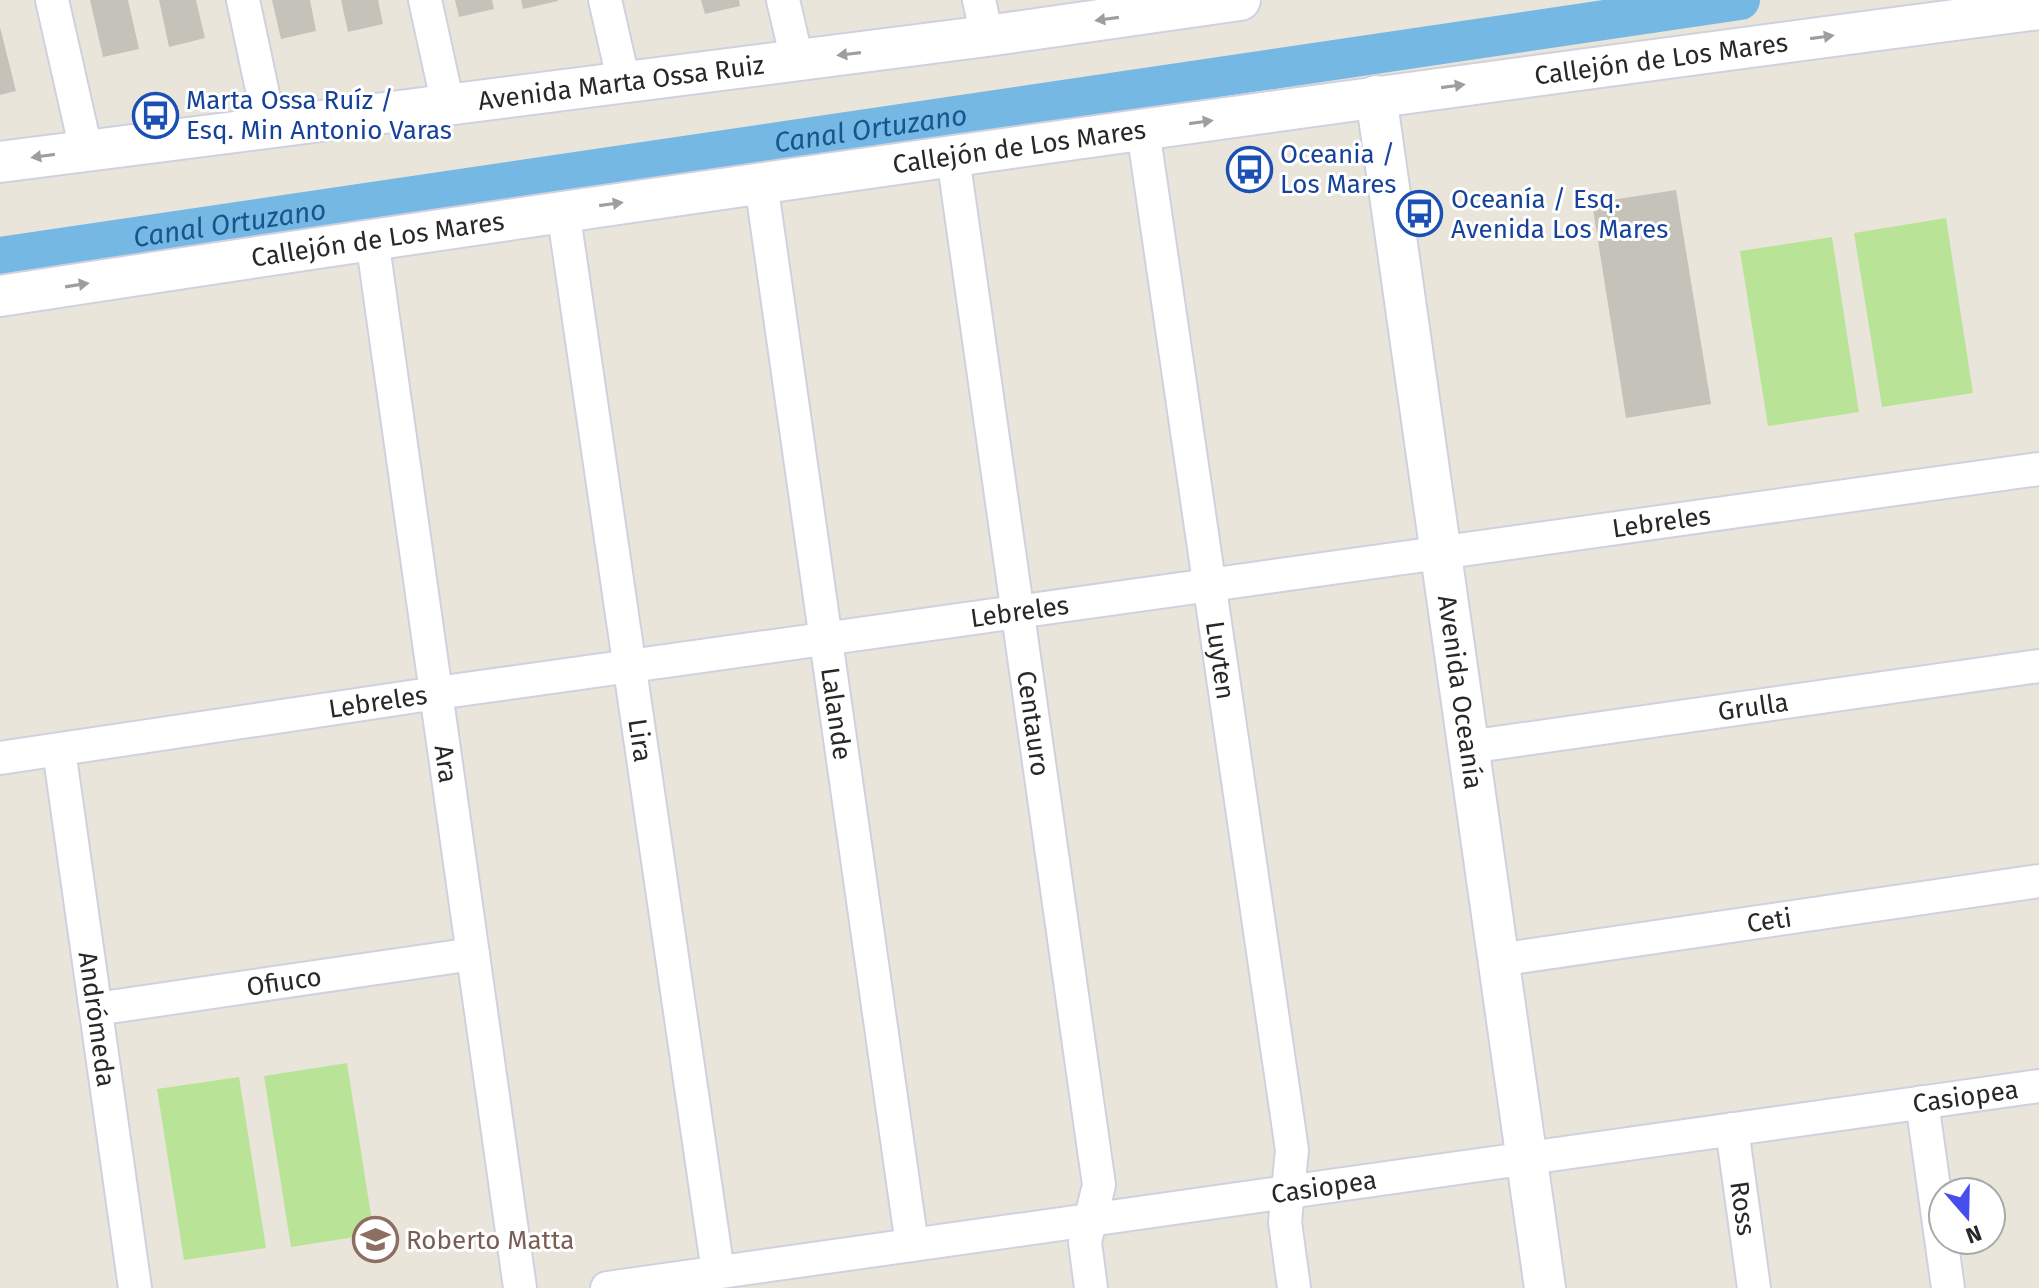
<svg xmlns="http://www.w3.org/2000/svg" width="2039" height="1288" viewBox="0 0 2039 1288" font-family="'Fira Sans',sans-serif">
<style>
.pitch{fill:#b9e397}
.lines{fill:none;stroke-linecap:round;stroke-linejoin:round}
.canal{stroke:#75b8e4;stroke-width:40}
.building{fill:#c5c2ba}
.minor-casing{stroke:#d0d1e0;stroke-width:36}
.tertiary-casing{stroke:#d0d1e0;stroke-width:44}
.minor{stroke:#fff;stroke-width:32}
.tertiary{stroke:#fff;stroke-width:40}
.oneway{fill:#9e9e9e}
.labels{text-anchor:middle;stroke-width:6;stroke-linejoin:round;paint-order:stroke}
.street-label{font-size:26px;fill:#282828;stroke:#fff}
.transit-label{font-size:26px;fill:#164399;stroke:#fff;text-anchor:start}
.education-label{font-size:26px;fill:#785e54;stroke:#fff;text-anchor:start}
.water-label{font-size:28px;font-style:italic;fill:#17558d;stroke:#fff}
</style>
<rect width="100%" height="100%" fill="#eae5db"/>
<!-- pitch -->
<path class="pitch" d="M1946,218L1973,393L1882,407L1854,233Z
M1832,237L1859,412L1768,426L1740,251Z
M347,1063L374,1234L291,1247L264,1076Z
M239,1077L266,1248L184,1260L157,1089Z"/>
<g class="lines">
<!-- canal -->
<path class="canal" id="s1" d="M0,257L1740,0"/>
</g>
<!-- building -->
<path class="building" d="M90,0H128L139,49L103,57Z
M159,0H196L205,38L169,47Z
M272,0H310L316,31L281,39Z
M341,0H378L383,24L348,32Z
M455,0H492L494,9L459,17Z
M521,0H558V1L523,9Z
M701,0H739L740,6L705,14Z
M0,27L16,91L0,95Z
M1676,190L1711,404L1626,418L1592,203Z"/>
<g class="lines">
<defs>
<g id="minor">
<path d="M52,0L86,150"/>
<path d="M243,0L270,127"/>
<path d="M425,0L448,105"/>
<path d="M605,0L624,83"/>
<path d="M783,0L797,60"/>
<path d="M979,0L987,36"/>
<path id="s2" d="M1143,130L1292,1150L1285,1222L1294,1288"/>
<path id="s3" d="M953,157L1099,1185L1085,1242L1091,1288"/>
<path id="s4" d="M761,183L912,1245"/>
<path id="s5" d="M563,210L718,1272"/>
<path id="s6" d="M372,239L520,1288"/>
<path id="s7" d="M1468,747L2039,666"/>
<path id="s8" d="M59,750L135,1288"/>
<path id="s9" d="M0,758L437,693L2039,469"/>
<path id="s10" d="M1498,960L2039,881"/>
<path id="s11" d="M96,1009L473,954"/>
<path d="M1922,1102L1948,1288"/>
<path id="s12" d="M1732,1129L1754,1288"/>
<path id="s13" d="M607,1288L2039,1086"/>
</g>
<g id="tertiary">
<path id="s14" d="M1376,96L1545,1288"/>
<path id="s15" d="M0,162L987,36L1240,0"/>
<path id="s16" d="M0,296C678,192 1358,98 2039,9"/>
</g>
</defs>
<!-- minor casing -->
<use href="#minor" class="minor-casing"/>
<!-- tertiary casing -->
<use href="#tertiary" class="tertiary-casing"/>
<!-- minor -->
<use href="#minor" class="minor"/>
<!-- tertiary -->
<use href="#tertiary" class="tertiary"/>
</g>
<!-- one-way arrows -->
<defs><path id="oneway-solid" d="M-6-.8H1V-3.2L6.5 0L1 3.2V.8H-6Z" transform="scale(2)"/></defs>
<g class="oneway">
<use href="#oneway-solid" transform="translate(1107 19) rotate(172)"/>
<use href="#oneway-solid" transform="translate(1822 37) rotate(-8)"/>
<use href="#oneway-solid" transform="translate(849 54) rotate(173)"/>
<use href="#oneway-solid" transform="translate(1453 86) rotate(-8)"/>
<use href="#oneway-solid" transform="translate(1201 122) rotate(-8)"/>
<use href="#oneway-solid" transform="translate(43 156) rotate(172)"/>
<use href="#oneway-solid" transform="translate(611 204) rotate(-8)"/>
<use href="#oneway-solid" transform="translate(77 285) rotate(-9)"/>
</g>
<!-- icons -->
<defs>
<symbol id="bus-ring" viewBox="-11 -11 22 22"><circle r="9.5" fill="#fff" stroke="#1a4fb4" stroke-width="1.5"/><path d="M-5-6H5V4H4V6H2V4H-2V6H-4V4H-5ZM-3.5-4V0h7V-4ZM-3.5 1.2v1.5H-2V1.2ZM2 1.2v1.5H3.5V1.2Z" fill="#1a4fb4"/></symbol>
<symbol id="school-ring" viewBox="-11 -11 22 22"><circle r="9.5" fill="#fff" stroke="#8d6e63" stroke-width="1.5"/><path d="M0-5L7-2L0 1L-7-2ZM-4 1L0 2.5L4 1V4Q0 6-4 4Z" fill="#8d6e63"/></symbol>
</defs>
<g fill-rule="evenodd">
<use href="#bus-ring" x="130" y="90" width="51" height="51"/>
<use href="#bus-ring" x="1224" y="144" width="51" height="51"/>
<use href="#bus-ring" x="1394" y="188" width="51" height="51"/>
<use href="#school-ring" x="350" y="1214" width="51" height="51"/>
</g>
<g class="labels">
<!-- street labels -->
<g class="street-label">
<text dy="9" stroke="none"><textPath href="#s16" startOffset="1678">Callejón de Los Mares</textPath></text>
<text dy="9" stroke="none"><textPath href="#s15" startOffset="626">Avenida Marta Ossa Ruiz</textPath></text>
<text dy="9" stroke="none"><textPath href="#s16" startOffset="1030">Callejón de Los Mares</textPath></text>
<text dy="9" stroke="none"><textPath href="#s16" startOffset="382">Callejón de Los Mares</textPath></text>
<text dy="9" stroke="none"><textPath href="#s9" startOffset="1678">Lebreles</textPath></text>
<text dy="9" stroke="none"><textPath href="#s9" startOffset="1030">Lebreles</textPath></text>
<text dy="9" stroke="none"><textPath href="#s2" startOffset="536">Luyten</textPath></text>
<text dy="9" stroke="none"><textPath href="#s14" startOffset="602">Avenida Oceanía</textPath></text>
<text dy="9" stroke="none"><textPath href="#s9" startOffset="382">Lebreles</textPath></text>
<text dy="9" stroke="none"><textPath href="#s7" startOffset="288">Grulla</textPath></text>
<text dy="9" stroke="none"><textPath href="#s4" startOffset="536">Lalande</textPath></text>
<text dy="9" stroke="none"><textPath href="#s3" startOffset="572">Centauro</textPath></text>
<text dy="9" stroke="none"><textPath href="#s5" startOffset="536">Lira</textPath></text>
<text dy="9" stroke="none"><textPath href="#s6" startOffset="530">Ara</textPath></text>
<text dy="9" stroke="none"><textPath href="#s10" startOffset="274">Ceti</textPath></text>
<text dy="9" stroke="none"><textPath href="#s11" startOffset="190">Ofiuco</textPath></text>
<text dy="9" stroke="none"><textPath href="#s8" startOffset="272">Andrómeda</textPath></text>
<text dy="9" stroke="none"><textPath href="#s13" startOffset="1372">Casiopea</textPath></text>
<text dy="9" stroke="none"><textPath href="#s13" startOffset="724">Casiopea</textPath></text>
<text dy="9" stroke="none"><textPath href="#s12" startOffset="80">Ross</textPath></text>
</g>
<!-- transit labels -->
<g class="transit-label">
<text x="186" y="109">Marta Ossa Ruíz /<tspan x="186" dy="30">Esq. Min Antonio Varas</tspan></text>
<text x="1280" y="163">Oceania /<tspan x="1280" dy="30">Los Mares</tspan></text>
<text x="1451" y="208">Oceanía / Esq.<tspan x="1451" dy="30">Avenida Los Mares</tspan></text>
</g>
<!-- education labels -->
<g class="education-label">
<text x="406" y="1249">Roberto Matta</text>
</g>
<!-- water labels -->
<g class="water-label">
<text dy="10" stroke="none"><textPath href="#s1" startOffset="880">Canal Ortuzano</textPath></text>
<text dy="10" stroke="none"><textPath href="#s1" startOffset="232">Canal Ortuzano</textPath></text>
</g>
</g>
<!-- north arrow -->
<g transform="translate(1967 1216) rotate(160)"><circle r="38" fill="#ffffff" stroke="#a9a9a9" stroke-width="2"/>
<path d="M0-6L14 30L0 20L-14 30Z" fill="#464eeb"/>
<text y="-12" font-size="22" font-weight="bold" text-anchor="middle" fill="#282828">N</text>
</g>
</svg>
